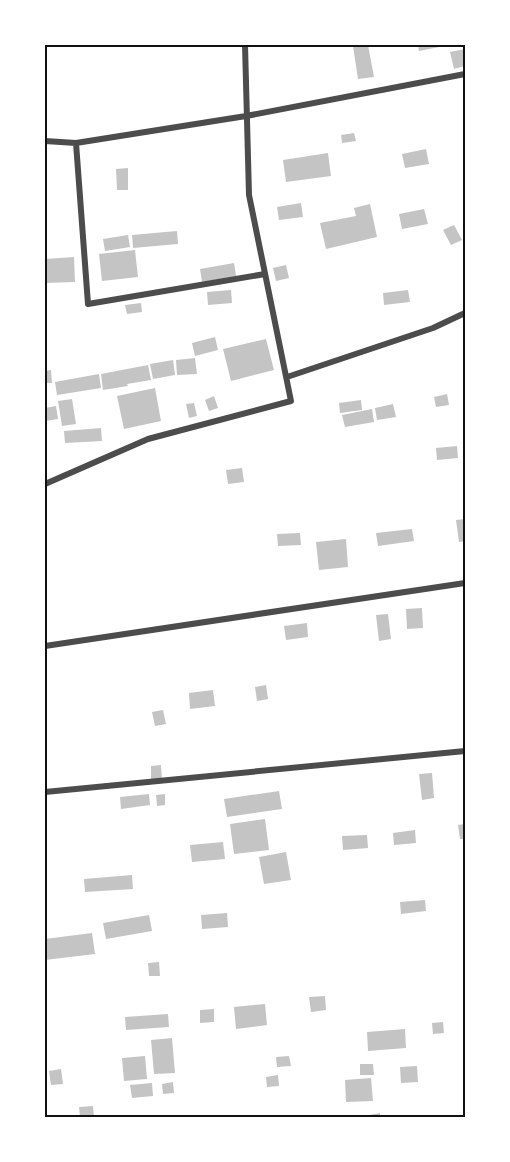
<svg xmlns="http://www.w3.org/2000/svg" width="510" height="1162" viewBox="0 0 510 1162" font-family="Arial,sans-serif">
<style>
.building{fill:#c4c4c4}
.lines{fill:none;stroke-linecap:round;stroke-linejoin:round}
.minor{stroke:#4c4c4c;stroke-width:6}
.neatline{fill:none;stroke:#111;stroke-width:2}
</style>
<rect width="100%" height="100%" fill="#fff"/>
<!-- building -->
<path class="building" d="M357,45H368L374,77L358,79L353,46Z
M418,45H444V46L419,51Z
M465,49V66L454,69L450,52Z
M354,133L356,141L342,143L341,135Z
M426,149L429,164L405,168L402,154Z
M328,153L331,176L286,182L283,160Z
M128,168V190H117L116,169Z
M301,203L303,217L279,220L277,207Z
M370,204L377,237L326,249L320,223L356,216L354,208Z
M424,209L428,224L402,229L399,214Z
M454,225L462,240L451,245L443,230Z
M177,231L178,244L133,248L132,235Z
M128,235L130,247L105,251L103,239Z
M135,250L138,277L102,281L99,254Z
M74,257L75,282L45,283V259Z
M234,263L236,276L202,282L200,269Z
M286,265L289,278L276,281L273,268Z
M231,290L232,303L208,305L207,292Z
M408,290L410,302L384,305L383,293Z
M141,303L142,312L127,314L125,305Z
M215,337L218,350L195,356L192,343Z
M266,339L274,370L231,381L223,349Z
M195,358L197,374L177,375L176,360Z
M173,360L175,375L153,379L150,364Z
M148,365L151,380L127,384L128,386L103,390L101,374Z
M51,370L52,383H45V371Z
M99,374L101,388L57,395L55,382Z
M155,388L161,421L124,429L117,396Z
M447,394L449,405L436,407L434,397Z
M214,396L218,408L209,411L205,400Z
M72,399L76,424L62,426L58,401Z
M361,400L362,410L340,413L339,403Z
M194,403L197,416L189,418L186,404Z
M393,404L396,417L377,420L375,408Z
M56,406L58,419L45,421V408Z
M372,409L374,422L345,427L342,415Z
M101,428L102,441L65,443L64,431Z
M457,446L458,458L437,460L436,448Z
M242,468L244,482L228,484L226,470Z
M465,519V541L459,542L456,520Z
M412,529L414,541L378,546L376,533Z
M300,533L301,545L278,546L277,534Z
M346,539L348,567L319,570L316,542Z
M422,608L423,628L407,629L406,609Z
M388,614L391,639L379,641L376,615Z
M307,623L308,637L286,640L284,626Z
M266,685L268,699L257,701L255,687Z
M213,690L215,706L190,709L189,693Z
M163,710L166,724L155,726L152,712Z
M161,765L162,780L151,781V766Z
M432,773L434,798L422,800L419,774Z
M279,791L282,809L227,817L224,799Z
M149,794L150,805L121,809L120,797Z
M165,794V805L157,806L156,795Z
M265,819L269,850L234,854L230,824Z
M465,824V839H460L458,825Z
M415,830L416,843L394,845L393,833Z
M367,835L368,848L343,850L342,836Z
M223,842L225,859L192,862L190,845Z
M286,852L291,880L264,884L259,857Z
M132,875L133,889L85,892L84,879Z
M425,900L426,911L401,914L400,902Z
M227,913L228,927L202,929L201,915Z
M149,915L152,931L106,939L103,923Z
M92,933L95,954L45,960V939Z
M159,962L160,976H149L148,963Z
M325,996L326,1010L311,1012L309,997Z
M265,1004L267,1025L236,1029L234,1007Z
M214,1009V1022L200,1023V1010Z
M168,1014L169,1027L126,1030L125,1017Z
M443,1022L444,1033L433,1034L432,1023Z
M405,1029L406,1048L368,1051L367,1032Z
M172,1038L175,1073L154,1074L151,1040Z
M145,1056L147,1079L124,1081L122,1058Z
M289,1056L291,1066L277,1067L276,1057Z
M360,1064H373L374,1075H360Z
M417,1066L418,1082L401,1083L400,1067Z
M61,1069L63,1084L51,1085L49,1071Z
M278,1075L279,1086L267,1087L266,1077Z
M371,1078L373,1101L346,1102L345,1080Z
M173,1082L174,1093L163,1094L162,1084Z
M152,1083L153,1096L132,1098L130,1085Z
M93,1106L94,1117H80L79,1107Z
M380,1113V1117H364V1116Z"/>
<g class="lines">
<!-- minor -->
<path class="minor" d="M45,141L76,143L246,116L465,74
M76,143L88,304L265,274
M287,377L433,328L465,313
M45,484L148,439L291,401L249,195L245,45
M45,646L465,583
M45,792L465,751"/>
</g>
<!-- border -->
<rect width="510" height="1162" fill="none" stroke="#ffffff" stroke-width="93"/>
<rect x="46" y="46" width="418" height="1070" class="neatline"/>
</svg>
